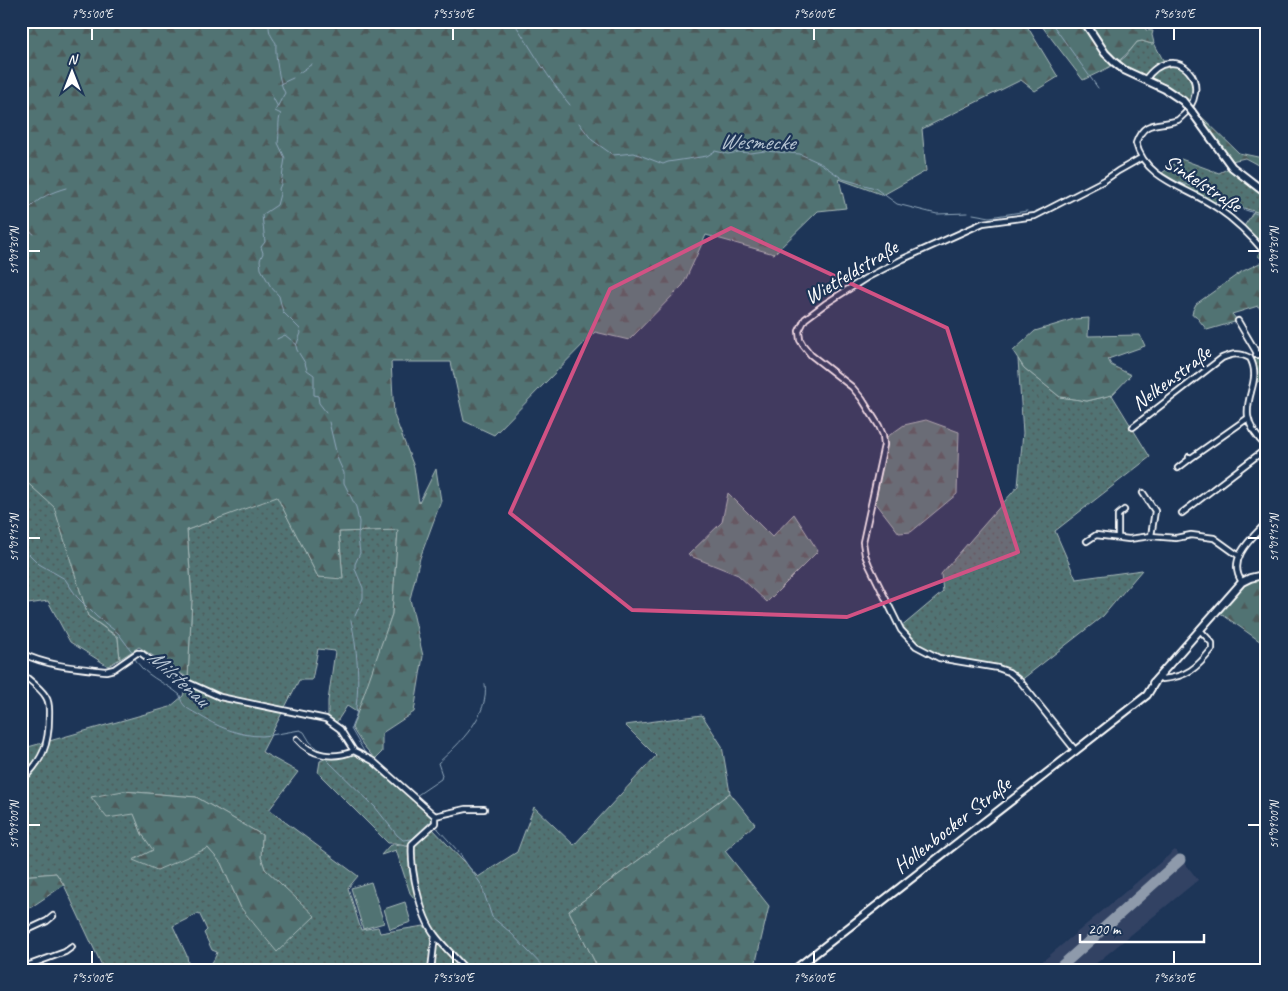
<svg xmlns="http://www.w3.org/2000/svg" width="1288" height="991" viewBox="0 0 1288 991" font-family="Caveat,sans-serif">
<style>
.built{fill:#324264}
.grass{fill:url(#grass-dots);stroke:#a8b9b9;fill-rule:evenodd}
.forest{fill:url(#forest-firs);stroke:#a8b9b9}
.park{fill:url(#park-crowns);stroke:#a8b9b9}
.garden{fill:#517373;stroke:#a8b9b9}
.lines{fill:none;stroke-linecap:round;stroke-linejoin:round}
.stream{stroke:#8fa6ba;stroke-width:1}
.taxiway{stroke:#8e9aab;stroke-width:11}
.street-casing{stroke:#fff;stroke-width:8}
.secondary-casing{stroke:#fff;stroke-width:10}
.street{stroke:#1d3557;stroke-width:4.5}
.secondary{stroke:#1d3557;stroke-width:6}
.secondary-bridge-casing{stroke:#fff;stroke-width:10;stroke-linecap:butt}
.secondary-bridge{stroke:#1d3557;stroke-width:6}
.marked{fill:#d15284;fill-opacity:0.2;stroke:#d15284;stroke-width:4;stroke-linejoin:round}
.ticks{fill:none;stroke:#fff;stroke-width:2}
.labels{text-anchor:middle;stroke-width:4.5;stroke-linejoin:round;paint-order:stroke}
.street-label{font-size:21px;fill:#fff;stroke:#1d3557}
.water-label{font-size:22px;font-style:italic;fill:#b5c3d1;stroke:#1d3557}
.neatline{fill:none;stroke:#fff;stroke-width:2}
.ticks-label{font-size:12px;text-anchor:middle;fill:#fff}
</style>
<defs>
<pattern id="grass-dots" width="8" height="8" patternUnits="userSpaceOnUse" patternTransform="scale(1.25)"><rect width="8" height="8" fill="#517373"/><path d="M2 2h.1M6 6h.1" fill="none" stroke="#4e5a5a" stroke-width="1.8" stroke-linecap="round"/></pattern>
<pattern id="forest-firs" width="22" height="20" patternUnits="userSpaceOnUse" patternTransform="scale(1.25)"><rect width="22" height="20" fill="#517373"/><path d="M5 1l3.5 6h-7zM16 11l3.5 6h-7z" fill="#4e5a5a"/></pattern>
<pattern id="park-crowns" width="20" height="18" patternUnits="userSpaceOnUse" patternTransform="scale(1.25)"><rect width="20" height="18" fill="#517373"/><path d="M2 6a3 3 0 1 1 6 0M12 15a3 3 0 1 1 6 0" fill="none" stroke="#4e5a5a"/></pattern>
</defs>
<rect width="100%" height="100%" fill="#1d3557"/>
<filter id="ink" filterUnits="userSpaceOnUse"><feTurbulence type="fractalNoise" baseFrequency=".02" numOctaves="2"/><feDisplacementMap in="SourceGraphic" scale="10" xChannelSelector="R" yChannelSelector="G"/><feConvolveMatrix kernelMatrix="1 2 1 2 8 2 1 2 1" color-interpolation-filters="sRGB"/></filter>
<g filter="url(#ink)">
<!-- built -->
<path class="built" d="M1175,850L1198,880L1088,970H1032Z"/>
<!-- grass -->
<path class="grass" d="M1142,41L1152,44L1154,43L1163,60C1170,60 1177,60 1183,63C1194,69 1203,85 1196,97C1195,100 1191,103 1189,106L1163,90L1115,65L1126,56L1137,42Z
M1181,159L1219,173L1231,167L1267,197V220L1260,213L1234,205L1223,197L1213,203L1162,173Z
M1018,359L1024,368L1060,397L1087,401L1112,395L1150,457L1055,531L1076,579L1142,570L1103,616L1020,681L1009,672L939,658L922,650L900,628L943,592L941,574L1018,486L1023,433Z
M21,477L54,506L88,616L118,638L120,659L108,666L70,642L48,601L21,605Z
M277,496L318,577L343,578L339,532L398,530L392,614L358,713L347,706L336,723L328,716V701L335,651L318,649L312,680H299L262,752L298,772L269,810L358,876L348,888L361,930L378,927L380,933L424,926L461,970H104L64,885L56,873L21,876V735L28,747L170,707L183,696L188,677L192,599L187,530ZM123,791L196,797L262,835L261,857L265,869L315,917L241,908L221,863L208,848L200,851L134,860L154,850L142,834L134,813ZM199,913L207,930L204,933L212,950L217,952C214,962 210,967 199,969L188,963L187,956L173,926Z
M702,715L722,746L730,793L569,911L599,970H466L432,930L415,886L412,846L395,843H388L318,773L320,761L327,758L355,754L369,761L439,821L432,828L478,877L517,852L534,807L574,845L656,756L625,725Z
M395,844L411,847C410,868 413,886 420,906L410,893L396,850L381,855L389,846Z"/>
<!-- forest -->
<path class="forest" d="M21,21H1024L1058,77L1035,91L1021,80L922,129L926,171L883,195L839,179L846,208L818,211L774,254L706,235L683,285L629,340L595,332L494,435L464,421L451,362H391L394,415L414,467L419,503L436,469L441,501L420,558L410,599L423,656L414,712L382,733V752L375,759L363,745L352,728L392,614L398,530L339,532L343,579L318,577L277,497L187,530L192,599L188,678L139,647L120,659L118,637L88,616L54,507L21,477Z
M1038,21H1143L1146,30L1153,31L1152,35L1154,43L1152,44L1142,41L1137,42C1120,64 1108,68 1083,80Z
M1195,115H1200L1239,153L1267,159V170L1245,158L1227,162Z
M1254,211L1260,213L1267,220V311L1263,313L1258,306L1232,314L1238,321L1207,330L1195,315H1192L1193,310L1196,304L1241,272L1264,261L1257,255L1262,250L1243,228Z
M1089,318L1088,336L1140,335L1145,346L1108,359L1111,365L1131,375L1112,395L1087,401L1060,397L1024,368L1013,351L1035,331L1074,319Z
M926,420L959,432L957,494L911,532L899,533L872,498L884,439L904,425Z
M728,493L772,537L794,514L818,551L767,602L738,575L688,555L722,522Z
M1261,574L1267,579V660L1261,642L1216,610L1242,582Z
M123,791L196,797L262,835L261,857L265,869L315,916L277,952L241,908L221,863L208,848L157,870L133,860L153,850L142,834L134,814L107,818L91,797Z
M730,793L755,824L725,851L769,906L754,970H599L569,911Z
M56,873L64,885L21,914V876Z"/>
<!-- park -->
<path class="park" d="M1267,352V375L1251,387L1254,370L1250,358Z"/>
<!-- garden -->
<path class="garden" d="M371,882L384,923L363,929L351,888Z
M405,902L411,922L390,929L384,909Z"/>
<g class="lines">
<!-- stream -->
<path class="stream" d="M270,21C267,30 271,36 276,43C275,55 279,83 285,93C281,99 278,106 275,111L281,114C277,121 280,134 278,143L285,158L281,184L279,189L280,194L277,205L262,215L265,242L261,247L263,253L260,260L261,269L271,287L279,296L283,312L300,329L301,333L296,346L297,350L305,363L307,370L314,375V395L318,396L319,403L326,412
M513,21C532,49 548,79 570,105
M1050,21L1098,88
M299,73L312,64
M280,84L293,78
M271,94L278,107
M579,123L592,140L613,155L634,153L663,164L668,162L707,156L715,151L728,154L739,152L750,153L765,151L800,154L820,163L843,179L875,188L897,204L937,214L967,213
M1147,160C1161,174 1173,183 1193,186
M1199,186H1212L1234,206L1260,215L1267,221
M1082,190L1099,180
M30,208C40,197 52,192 66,188
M1036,211L1049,206
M973,214L990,217L1027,211
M22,226L34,234
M277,339L285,335L297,345
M329,422L338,460L344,473V483L356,507L359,522L358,538L360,553L355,564V569L363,588V598L355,616
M21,546L39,564L65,579L77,597L97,617L118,633L133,653
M351,620C357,649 360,678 356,707C356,710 357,712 356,715C355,720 352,724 351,729L365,753
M134,657C143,676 165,682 180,695C181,706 188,709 197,714C216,726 238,736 262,736C274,735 287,732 300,730L304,732L310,742L322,752
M327,760L375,807L397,835L403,840L412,839L431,821L457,850L481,884L492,917L510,932L546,970
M416,796L441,779L442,775L438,763C459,744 490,715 485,684"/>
<!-- taxiway -->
<path class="taxiway" d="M1057,970L1180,860"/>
<defs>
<path id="street" d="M1145,80C1174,37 1221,85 1178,120C1159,127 1145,118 1136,143C1145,180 1189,188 1217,208C1235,220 1253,238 1267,255
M1238,321L1258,355
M1256,355L1267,352
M1133,427L1222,358C1232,354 1239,352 1250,358C1267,388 1225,408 1267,447
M1189,457L1191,458L1248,418
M1178,468L1191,458
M1143,493L1155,511L1151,536
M1182,513L1267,448
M1118,537V515L1124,510
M1087,541L1096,535L1129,539L1151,536L1176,538L1191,535L1214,538L1239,556
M1242,582C1226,559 1252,538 1267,522
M21,653C47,666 77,668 106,671L114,669L137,653H141L161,668L182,680L220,697L326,719L340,729L354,751
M21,673C29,680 41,688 46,697C50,703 49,710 49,716C49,745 43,760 21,781
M1160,677L1162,679C1187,677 1197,668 1212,649V643L1200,630
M297,739C312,757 334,759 354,751L373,761L435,816V823L412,844C410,868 420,916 435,935C444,947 456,958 466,970
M1075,750L1020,681L1009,672L998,668L939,658L916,646L901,630L869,565L865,555L863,542L884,445L883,435L879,426L862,399L852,387L811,355L803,345L800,340L799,331L805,319L825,304L866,278L903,259L983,223L1035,216L1105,180L1118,171L1141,158
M435,816L466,809H484
M21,933L47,921L53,916
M21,968L65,952L72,947
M431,970L435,935"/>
<path id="secondary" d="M1084,21L1105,53L1114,62L1124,70L1165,89L1183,101
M1192,112L1232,167L1267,194
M1153,683L1242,582L1250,578L1267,574
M794,970L1147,695L1155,682"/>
</defs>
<!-- street casing -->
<use href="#street" class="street-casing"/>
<!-- secondary casing -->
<use href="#secondary" class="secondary-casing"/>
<!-- street -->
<use href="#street" class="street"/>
<!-- secondary -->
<use href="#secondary" class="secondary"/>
<defs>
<path id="secondary-bridge" d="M1183,101L1192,112"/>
</defs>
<!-- secondary-bridge casing -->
<use href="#secondary-bridge" class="secondary-bridge-casing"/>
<!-- secondary-bridge -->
<use href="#secondary-bridge" class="secondary-bridge"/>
</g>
</g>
<!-- marked area -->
<path class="marked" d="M731,228L947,328L1018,552L847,617L632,610L510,513L610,289Z"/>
<!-- ticks -->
<path class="ticks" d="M92,28V40M453,28V40M814,28V40M1174,28V40M28,251H40M1248,251H1260M28,538H40M1248,538H1260M28,825H40M1248,825H1260M92,951V964M453,951V964M814,951V964M1174,951V964"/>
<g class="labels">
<!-- street labels -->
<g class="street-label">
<text transform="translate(1203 183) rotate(33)" y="7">Sinkelstraße</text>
<text transform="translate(851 272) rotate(-31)" y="7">Wietfeldstraße</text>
<text transform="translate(1171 378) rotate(-37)" y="7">Nelkenstraße</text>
<text transform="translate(952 825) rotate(-38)" y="7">Hollenbocker Straße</text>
</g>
<!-- water labels -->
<g class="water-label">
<text transform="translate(757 141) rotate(1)" y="8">Wesmecke</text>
<text transform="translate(179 677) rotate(42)" y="8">Milstenau</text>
</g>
</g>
<!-- margin -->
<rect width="1288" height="991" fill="none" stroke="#1d3557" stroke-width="55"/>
<!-- north arrow -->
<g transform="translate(72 72)" stroke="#1d3557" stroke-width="4" paint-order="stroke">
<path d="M0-4L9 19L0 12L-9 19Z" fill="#ffffff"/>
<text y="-8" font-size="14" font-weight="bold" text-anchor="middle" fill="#ffffff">N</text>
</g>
<!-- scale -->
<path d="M1080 934v8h124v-8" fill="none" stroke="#ffffff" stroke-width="2.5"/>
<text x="1088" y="934" font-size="15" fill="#ffffff" stroke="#1d3557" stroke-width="4" paint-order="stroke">200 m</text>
<rect x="28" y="28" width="1232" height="936" class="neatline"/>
<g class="ticks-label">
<text x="92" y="18">7°55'00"E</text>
<text x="453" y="18">7°55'30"E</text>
<text x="814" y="18">7°56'00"E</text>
<text x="1174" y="18">7°56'30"E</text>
<text transform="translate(14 251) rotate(-90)" y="4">51°09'30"N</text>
<text transform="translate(1274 251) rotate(-90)" y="4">51°09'30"N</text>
<text transform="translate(14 538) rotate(-90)" y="4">51°09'15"N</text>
<text transform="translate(1274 538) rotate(-90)" y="4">51°09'15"N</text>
<text transform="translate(14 825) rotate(-90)" y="4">51°09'00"N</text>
<text transform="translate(1274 825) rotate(-90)" y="4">51°09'00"N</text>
<text x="92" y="982">7°55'00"E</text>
<text x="453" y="982">7°55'30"E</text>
<text x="814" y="982">7°56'00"E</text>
<text x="1174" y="982">7°56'30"E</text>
</g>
</svg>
